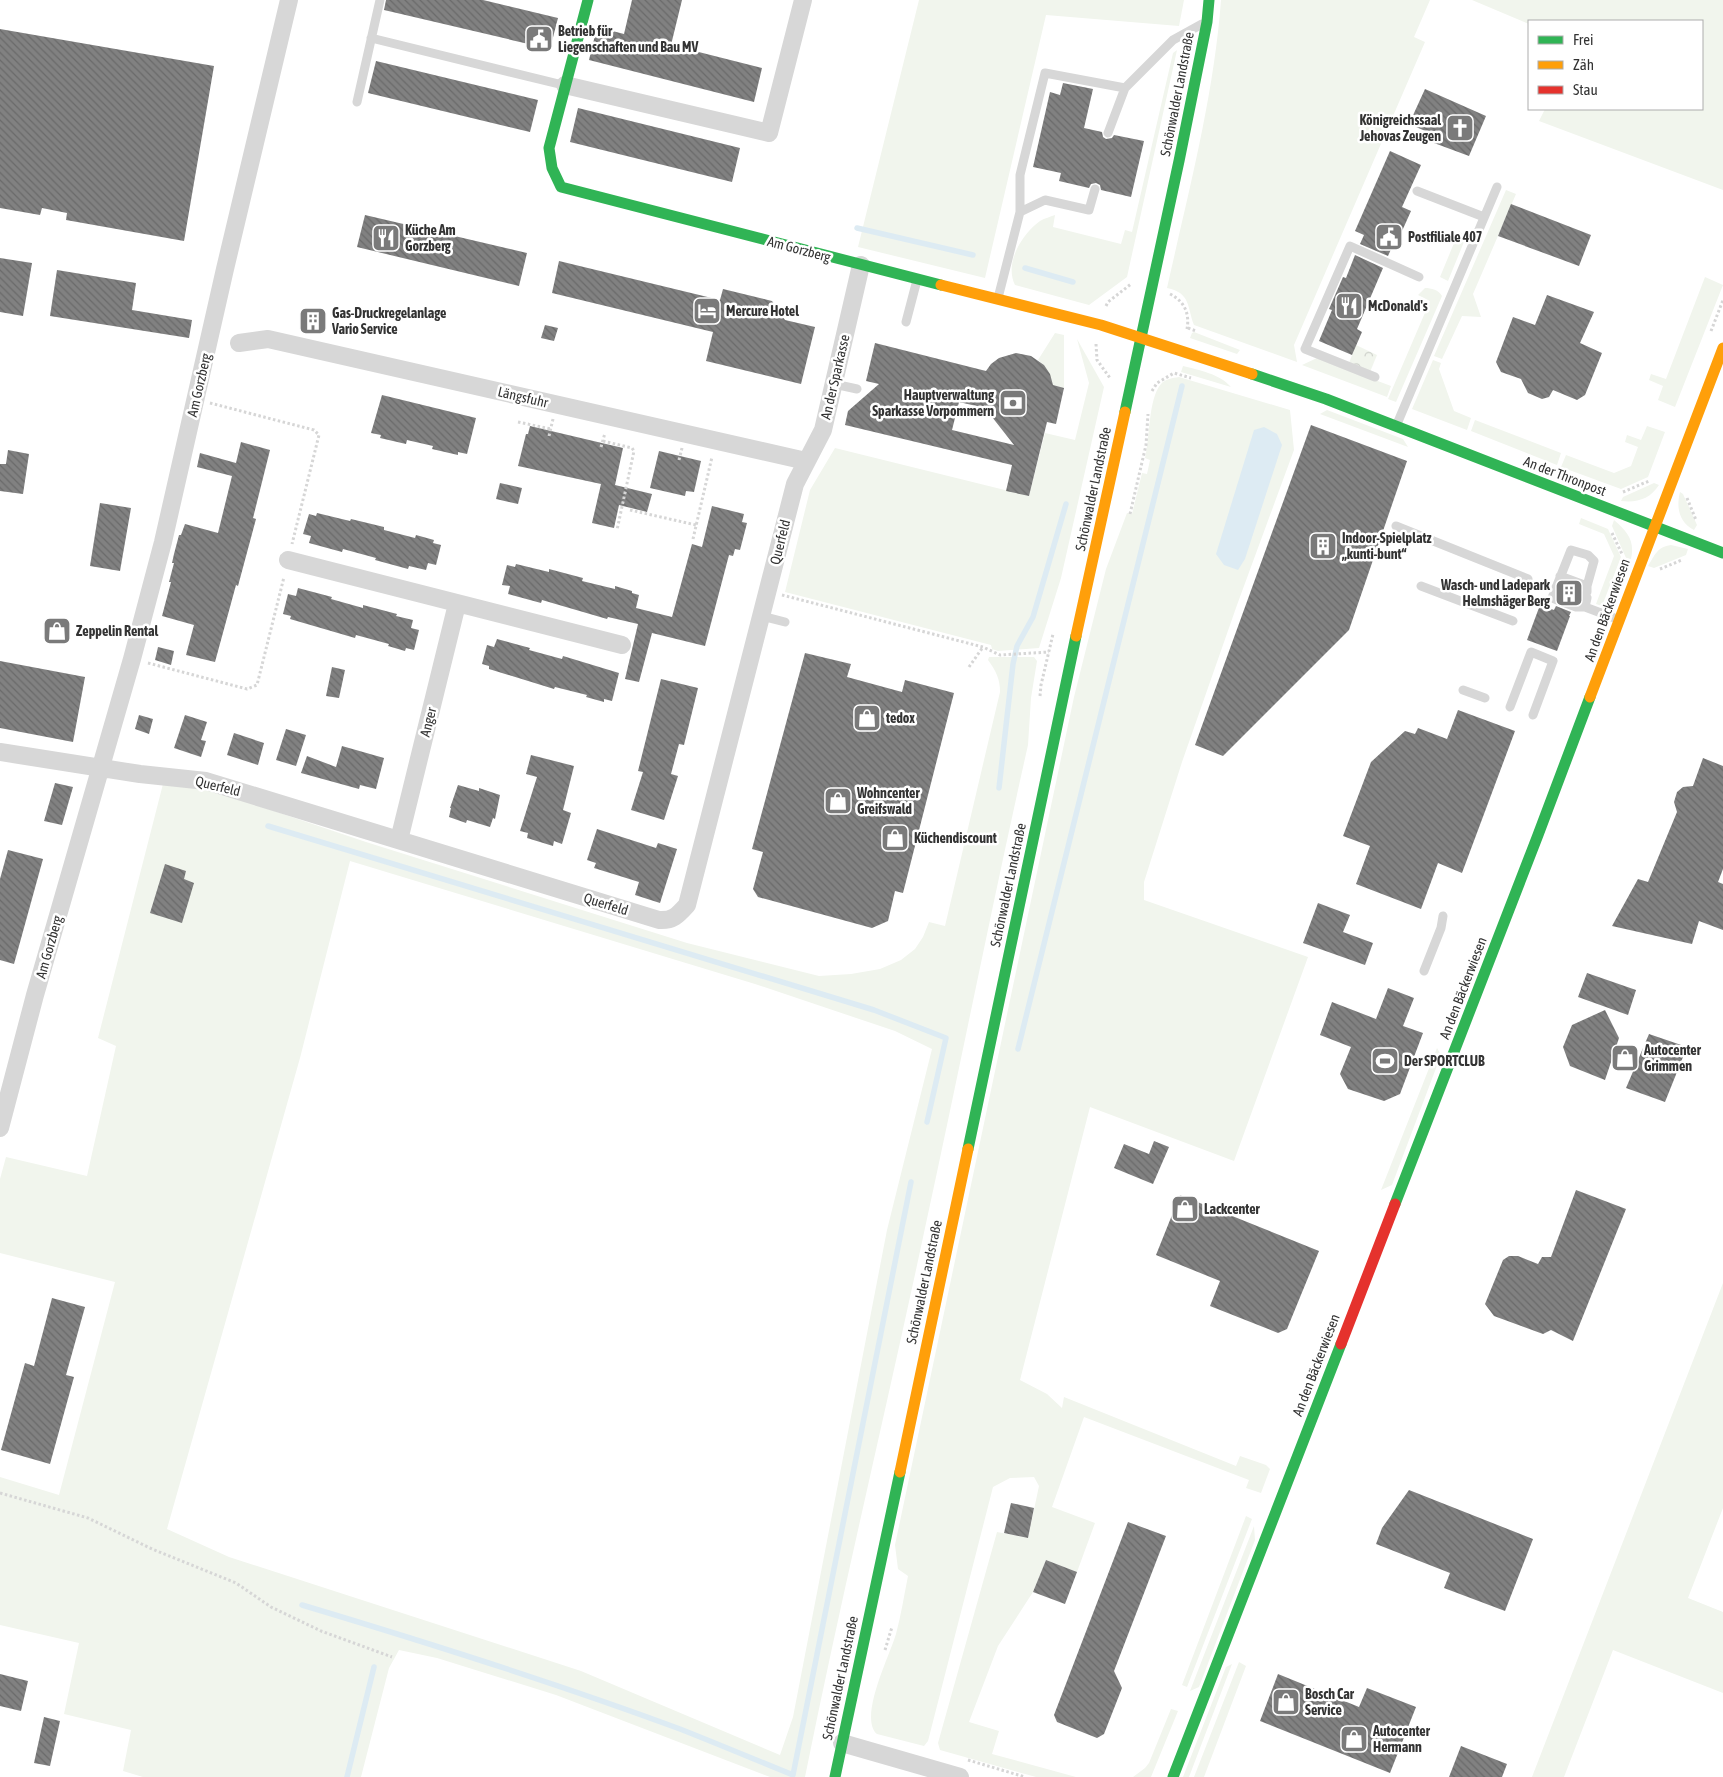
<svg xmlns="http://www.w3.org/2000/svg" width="1723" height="1777" viewBox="0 0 1723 1777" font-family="'Asap Condensed',sans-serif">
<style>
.grass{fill:#f1f5ed;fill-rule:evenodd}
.park{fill:url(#park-crowns)}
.water{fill:#ddebf3}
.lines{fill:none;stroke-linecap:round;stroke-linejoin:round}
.stream{stroke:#ddebf3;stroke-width:5.5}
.building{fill:url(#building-back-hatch);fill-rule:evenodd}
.path{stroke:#d6d6d6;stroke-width:3;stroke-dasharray:2.5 2.5;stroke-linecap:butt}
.lane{stroke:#d7d7d7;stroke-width:9}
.street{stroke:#d7d7d7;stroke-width:18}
.fast{stroke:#30b455;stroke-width:11}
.slow{stroke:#ff9f0a;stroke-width:11}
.jam{stroke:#e5322d;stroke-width:11}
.labels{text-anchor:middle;stroke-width:5;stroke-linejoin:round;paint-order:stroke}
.poi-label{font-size:14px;font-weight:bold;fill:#333;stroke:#fff;text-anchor:start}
.street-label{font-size:14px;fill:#333;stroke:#fff}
</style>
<defs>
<pattern id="park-crowns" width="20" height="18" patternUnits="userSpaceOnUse" patternTransform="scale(1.25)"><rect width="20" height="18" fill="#f1f5ed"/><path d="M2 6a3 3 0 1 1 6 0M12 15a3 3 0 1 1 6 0" fill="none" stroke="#cfd2cc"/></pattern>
<pattern id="building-back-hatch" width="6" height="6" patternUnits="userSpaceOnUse" patternTransform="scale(1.25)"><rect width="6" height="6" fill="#818181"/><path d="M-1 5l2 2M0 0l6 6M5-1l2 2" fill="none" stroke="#6a6a6a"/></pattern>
</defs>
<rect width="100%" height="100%" fill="#fff"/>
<!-- grass -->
<path class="grass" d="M919,0H1184L1179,26L1046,15L985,278L858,247Z
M1221,0H1430L1414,37L1425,42L1294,345L1297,362L1194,325C1187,307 1191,293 1167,288C1188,194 1214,96 1221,0Z
M1472,0H1723V190L1539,121L1545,109H1702V21H1529V24Z
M1177,50L1127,277L1089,305L1015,285C1004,263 1022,234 1040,221C1045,218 1050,217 1055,215L1053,227L1121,244L1125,230L1132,232L1173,53Z
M1506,190L1516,194L1473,294L1481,317L1462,316L1442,359L1434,356Z
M1459,231L1466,237L1448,281L1440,277Z
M1705,277L1723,285L1675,407L1658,400L1663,386L1649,380L1651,374L1666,379Z
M1425,288C1431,288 1439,290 1442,296L1396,402L1388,399L1430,301L1418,295Z
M1194,332L1240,350L1237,354L1190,338L1192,333Z
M1055,333L1064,335V388L1053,385L1044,365L1038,360Z
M1077,339L1104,387L1061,578L1039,648L998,651L992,649L991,645L785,592L810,490L835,448L1029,496L1045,433L1075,440L1089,383Z
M1317,358L1391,386L1387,397L1302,365Z
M1433,360L1441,363L1439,369L1454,411L1471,418L1467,430L1412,409Z
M1183,366C1199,370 1220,374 1231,387L1181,372Z
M1179,377L1290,410L1294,450L1237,605L1182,762L1144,882V900L1308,957L1234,1161L1090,1107L1020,1380L1047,1394L1062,1408L1064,1397L1236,1466L1240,1456L1266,1465L1270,1469L1261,1493L1246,1488L1249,1480L1084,1417L1052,1507L1095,1523L1077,1572L1046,1560L1033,1592L998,1646L969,1722L999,1731L992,1754L1076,1777H1036L940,1750L938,1743L997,1532L1028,1538L1039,1486L1034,1477L1010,1478L993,1487L928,1741L924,1746L877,1734C858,1718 890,1655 896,1634C901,1615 904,1596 908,1576L898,1569L895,1545L1074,697L1106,569L1127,513L1132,514L1142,473L1147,474L1150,460L1145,458C1150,439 1148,399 1161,384C1165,379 1173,378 1179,377Z
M1327,410L1403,439L1408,447L1320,414Z
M1475,420L1561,453L1557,465L1471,431Z
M1647,426L1665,432L1648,477L1621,489L1561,467L1566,455L1614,473L1631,466L1638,447L1625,442L1627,435L1641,440Z
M1654,483L1659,485C1650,499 1637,503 1621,501L1623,497Z
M1680,492L1683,494L1697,525L1694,530C1679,522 1676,508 1680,492Z
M1581,518L1608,529L1621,557L1602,606L1596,604L1614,556L1604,534L1579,524Z
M1614,520C1628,532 1635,541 1631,559L1626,558L1612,526Z
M1671,545L1688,549L1686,555L1654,568L1648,566C1655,555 1657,547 1671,545Z
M989,657H1034L1037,661L1031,698L1028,745C992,905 960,1067 925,1228C886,1411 842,1593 805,1777H770L556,1695L437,1658L399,1650L389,1668L361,1777H143L123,1771L131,1730L64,1714L79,1643L0,1625V1477L59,1495L115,1282L0,1253V1179L6,1157L87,1176L116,1046L98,1038L163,784L206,788L366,842L687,943L819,976L851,974L880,969L901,960L915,949L923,937L929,922L945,926L1000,692C1000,679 996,671 988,660ZM350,861L755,984L895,1031L932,1049L887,1230L793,1717L780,1755L581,1671L229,1557L167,1529L300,1058Z
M1437,1048L1441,1055L1392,1185L1381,1190Z
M1723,1283V1508L1688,1598L1723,1612V1693L1613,1650L1564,1777H1532Z
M1246,1516L1252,1519L1187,1687L1182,1685Z
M1254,1526L1255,1540L1199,1687L1190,1691Z
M1239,1662L1246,1666L1204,1777H1194Z
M1232,1664L1189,1777H1183L1226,1667Z
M1171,1709L1178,1711L1151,1777H1133L1145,1768L1149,1763Z"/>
<!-- park -->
<path class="park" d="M1356,345L1377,355L1370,372L1349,363Z"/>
<!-- water -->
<path class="water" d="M1264,427L1277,434L1282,445L1245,559L1238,570L1224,565L1216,554L1254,430Z"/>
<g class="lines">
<!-- stream -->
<path class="stream" d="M857,228L973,255
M1025,268L1073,282
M999,788L1013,664L1017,646L1033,617L1066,504
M268,826L874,1010L946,1038L927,1122
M1018,1049L1182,386
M302,1605C429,1643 556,1683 680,1729C718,1744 756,1760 793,1775L911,1182
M347,1777L374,1667"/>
</g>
<!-- building -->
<path class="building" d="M386,0H483L558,18L550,49L384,10Z
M632,0H682L671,45L762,68L754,102L589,60L597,27L624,34Z
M0,29L214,66L184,241L66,220L67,213L42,208L40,215L0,208Z
M376,61L538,100L530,132L368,93Z
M1063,83L1093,89L1084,128L1102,132L1103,137L1106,139L1112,138L1114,135L1144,141L1131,197L1101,190L1100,185L1096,183L1091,184L1089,188L1059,181L1061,173L1033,167L1050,92L1060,95Z
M1425,89L1486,116L1469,156L1434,143L1437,136L1409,124Z
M578,108L740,148L732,182L570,142Z
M1390,151L1421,165L1402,207L1411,211L1394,249L1392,247L1388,256L1360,244L1364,235L1355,231Z
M1511,204L1591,235L1579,266L1498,236Z
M365,215L527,253L519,286L357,247Z
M1355,255L1383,268L1357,329L1362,332L1352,355L1319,341L1332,310L1329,309L1343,277L1346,278Z
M0,258L32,263L23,316L0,312Z
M559,261L720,300L723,289L772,301L785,320L815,327L801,384L706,361L713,332L552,293Z
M57,270L136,283L132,310L192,320L189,338L50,316Z
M1547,295L1594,312L1580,343L1602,353L1585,395L1577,400L1553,390L1549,397L1542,399L1528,393L1521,379L1501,372L1496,362L1513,317L1535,325Z
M545,325L558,328L554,341L541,338Z
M875,343L986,371L991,364L999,358L1016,353L1031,356L1044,365L1050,374L1053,385L1064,388L1056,424L1047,422L1029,496L1006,491L1012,465L845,425L848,411L879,384L866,381ZM959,402L985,408L1014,445L952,430Z
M382,395L476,418L467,454L458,452V455L432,449L433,446L407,440L406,444L380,438L381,435L371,433Z
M1311,425L1407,461L1349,630L1223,756L1195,745Z
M530,426L623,448L615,485L652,494L647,512L619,505L614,528L592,523L601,484L518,466L526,434H528Z
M241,442L270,450L253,518L256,519L238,586L236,585L215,662L186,655L194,625L162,616L171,582H169L174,563H172L174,554L179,535H181L185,524L218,533L232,476L197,467L200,453L236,463Z
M8,450L29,454L23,494L0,491V464H6Z
M659,451L701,461L694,492L686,491L685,496L650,488Z
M500,483L522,488L518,504L496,499Z
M100,503L131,508L120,571L90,566Z
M712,506L744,514L742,522L747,523L740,550L735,549L733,556L729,555L705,646L652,633L639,682L625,679L638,624L608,617L607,619L542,600L541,603L508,594L510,586L502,585L507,565L515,567L516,564L549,572V569L583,578L582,581L615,589V586L632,591V593L639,595L636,608L672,617L692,544L702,547Z
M317,513L350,521L351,519L384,527V530L415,538L416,535L434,540L433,543L441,545L436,565L428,563L426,570L409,566L408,569L375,560L376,558L343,549L342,552L309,543L311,536L303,534L309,514L316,516Z
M298,588L332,597L331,599L363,608V605L397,614L396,616L413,620L411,628L419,630L414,650L406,648L405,651L388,646L389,644L356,635L355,638L290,619L291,616L283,614L288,594L296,596Z
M1540,605L1554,610L1556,606L1571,612L1569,616H1570L1557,651L1527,640Z
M497,639L530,648L529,650L562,659L563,656L619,673L612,701L604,699V702L586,697L587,695L555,687L554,689L489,669V666L482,664L487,645L494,647Z
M158,647L174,651L171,665L155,660Z
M805,653L851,664L847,677L902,692L905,680L954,693L903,893L895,891L888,921L872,928L758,897L753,889L763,852L752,849Z
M0,661L85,677L73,742L0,728Z
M332,667L345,670L339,698L326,696Z
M661,679L698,688L684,745L679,744L671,774L678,776L664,820L631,810L643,772L638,771Z
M1458,710L1515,731L1462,873L1438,863L1421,909L1356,884L1370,846L1343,836L1371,762L1405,731L1415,734L1418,728L1447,739Z
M139,715L153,719L149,734L135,729Z
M185,715L207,722L201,740L206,741L201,757L174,748Z
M286,729L306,735L296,766L276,760Z
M234,733L264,743L258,765L227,755Z
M342,746L384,758L376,789L360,785L359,789L301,773L307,756L336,767Z
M531,755L574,766L563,810L571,813L562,844L554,841L553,846L527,838L528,833L520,831L537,777L526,774Z
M1703,758L1723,766V869L1718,882L1723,884V930L1699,921L1692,944L1612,926L1638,879L1648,882L1677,812L1674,802L1677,792L1683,787L1693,786Z
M55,783L73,787L62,825L44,821Z
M458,785L479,791V788L500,795L495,819L493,818L490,827L467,820L466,823L449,817L451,808H450Z
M597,829L656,848L658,843L677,849L660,903L635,895L639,882L594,868L596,863L587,860Z
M8,850L43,859L14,964L0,960V879Z
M165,864L186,871L184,879L194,883L182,923L150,913Z
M1318,903L1350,915L1343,932L1373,943L1365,965L1303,943Z
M1587,973L1636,990L1628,1015L1578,997Z
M1388,988L1414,998L1403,1026L1423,1033L1400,1094L1384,1101L1348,1089L1340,1074L1351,1047L1320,1035L1332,1002L1376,1019Z
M1605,1010L1619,1038L1605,1080L1570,1066L1563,1047L1572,1025Z
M1649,1034L1687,1047L1665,1102L1626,1088Z
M1154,1141L1169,1147L1153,1184L1114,1168L1124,1144L1149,1154Z
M1576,1190L1626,1209L1573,1341L1551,1330L1543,1334L1494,1316L1485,1304L1503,1260L1509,1256H1518L1538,1264L1542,1257H1551Z
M1180,1195L1319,1251L1287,1329L1278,1333L1210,1306L1220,1281L1156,1255Z
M52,1298L85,1307L66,1375L74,1377L50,1464L1,1450L25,1363L34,1366Z
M1409,1490L1533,1539L1505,1611L1444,1588L1450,1573L1376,1544L1382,1528Z
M1011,1503L1034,1508L1028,1538L1004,1533Z
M1128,1522L1166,1536L1114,1671L1122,1688L1104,1734L1097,1738L1057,1722L1054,1715Z
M1046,1560L1077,1572L1065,1604L1033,1592Z
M0,1674L28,1681L21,1711L0,1706Z
M1278,1674L1359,1707L1367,1688L1416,1707L1390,1773L1260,1721Z
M44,1717L60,1721L50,1766L34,1763Z
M1461,1746L1507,1764L1502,1777H1449Z"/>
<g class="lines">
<!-- path -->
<path class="path" d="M1170,294C1184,301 1190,313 1187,329
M1106,306L1108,302L1131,284
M1188,328L1196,331
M1711,331L1723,300
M1096,344L1097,360L1110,378
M1152,391L1157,383L1174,373L1191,378
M210,403L314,430L319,435L292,544
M518,422L551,429
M549,436L553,419
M603,441L632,448L634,451L617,530
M601,447L605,433
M679,460L682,448
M1623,492L1649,481
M1687,498L1696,520
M630,510L696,525
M1130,514L1146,445L1148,414
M1612,533L1622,554
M693,539L712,457
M1660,569L1682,560
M782,595L983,647L1000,655L1049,652
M148,663L247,689L257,685L284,577
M969,667L983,647
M1040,696L1041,685L1053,634
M0,1493L88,1518L152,1549L236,1583L271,1607L321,1631L392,1657
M885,1650L892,1627
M968,1760L1025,1777"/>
<!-- lane -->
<path class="lane" d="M371,38L563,85
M357,102L380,0
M1108,133L1125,88L1173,40L1202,24
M1417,191L1484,217
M1020,212V175L1045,73L1125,88
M998,298L1020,212L1045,200L1089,210L1095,189
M906,322L917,280
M1375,377L1305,349L1350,246L1419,277
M834,384L857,389
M1397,424L1497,187
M1396,526L1528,579
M1560,576L1587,586V592
M1421,586L1513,621
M1556,587L1587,598L1585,607L1617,619
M1585,607H1576L1552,598L1571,550L1588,555L1594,561L1587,586
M762,616L785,622
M1463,690L1485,698
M1510,707L1531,652L1553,661L1533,715
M1424,971L1441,928L1443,916"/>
<!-- street -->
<path class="street" d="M565,85L769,133L803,0
M239,343L268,339L806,461
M288,560L622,645
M0,752L140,774L206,781L659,920C673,921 678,915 687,905L795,484L823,430L861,265
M399,840L457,604
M0,1128L35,995L132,659L163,542L225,269L289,0
M842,1743L960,1777"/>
<!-- fast -->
<path class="fast" d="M588,0L549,148L552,168L561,187L941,285
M1252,374L1326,399L1723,553
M1125,412L1179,161L1207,22L1209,0
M968,1149L1076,636
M1395,1204L1538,835L1590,697
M835,1777L900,1472
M1173,1777L1341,1344"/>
<!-- slow -->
<path class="slow" d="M941,285L1101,325L1252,374
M1076,636L1125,412
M1590,697L1723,348
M900,1472L968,1149"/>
<!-- jam -->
<path class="jam" d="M1341,1344L1395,1204"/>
</g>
<!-- icons -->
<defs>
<symbol id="civic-square" viewBox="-11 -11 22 22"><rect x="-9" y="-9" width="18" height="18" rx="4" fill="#7a7a7a" stroke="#fff"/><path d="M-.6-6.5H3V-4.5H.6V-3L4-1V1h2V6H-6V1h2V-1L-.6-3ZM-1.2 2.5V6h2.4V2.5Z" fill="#fff"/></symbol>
<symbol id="church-square" viewBox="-11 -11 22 22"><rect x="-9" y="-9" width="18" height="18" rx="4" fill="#7a7a7a" stroke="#fff"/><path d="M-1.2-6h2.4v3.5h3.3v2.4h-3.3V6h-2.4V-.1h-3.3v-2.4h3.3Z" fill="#fff"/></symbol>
<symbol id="restaurant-square" viewBox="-11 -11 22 22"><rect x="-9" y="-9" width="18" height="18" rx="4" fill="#7a7a7a" stroke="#fff"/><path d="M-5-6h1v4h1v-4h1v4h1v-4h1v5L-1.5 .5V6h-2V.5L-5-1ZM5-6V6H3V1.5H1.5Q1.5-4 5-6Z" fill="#fff"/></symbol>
<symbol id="hotel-square" viewBox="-11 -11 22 22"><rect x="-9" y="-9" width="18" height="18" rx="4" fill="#7a7a7a" stroke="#fff"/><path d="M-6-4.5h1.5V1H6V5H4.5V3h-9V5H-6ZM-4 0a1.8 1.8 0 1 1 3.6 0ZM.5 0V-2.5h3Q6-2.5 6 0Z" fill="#fff"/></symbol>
<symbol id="building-square" viewBox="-11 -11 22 22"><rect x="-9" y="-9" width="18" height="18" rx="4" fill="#7a7a7a" stroke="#fff"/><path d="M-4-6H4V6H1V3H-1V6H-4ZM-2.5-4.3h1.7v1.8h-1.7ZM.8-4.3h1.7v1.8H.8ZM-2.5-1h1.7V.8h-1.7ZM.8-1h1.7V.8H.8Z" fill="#fff"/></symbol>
<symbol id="bank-square" viewBox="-11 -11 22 22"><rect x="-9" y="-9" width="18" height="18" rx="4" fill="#7a7a7a" stroke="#fff"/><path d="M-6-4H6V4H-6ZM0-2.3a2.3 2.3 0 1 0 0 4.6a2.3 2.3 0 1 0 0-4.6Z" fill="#fff"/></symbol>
<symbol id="shop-square" viewBox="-11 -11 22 22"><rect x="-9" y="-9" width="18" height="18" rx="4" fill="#7a7a7a" stroke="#fff"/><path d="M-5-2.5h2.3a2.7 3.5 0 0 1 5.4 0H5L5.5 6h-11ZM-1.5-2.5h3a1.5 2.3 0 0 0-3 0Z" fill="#fff"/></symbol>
<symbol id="stadium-square" viewBox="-11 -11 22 22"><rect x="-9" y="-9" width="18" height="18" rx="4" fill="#7a7a7a" stroke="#fff"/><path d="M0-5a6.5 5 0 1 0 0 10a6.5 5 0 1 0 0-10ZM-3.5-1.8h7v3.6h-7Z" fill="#fff"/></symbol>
</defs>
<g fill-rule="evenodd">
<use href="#civic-square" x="523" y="23" width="32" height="32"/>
<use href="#church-square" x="1444" y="112" width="32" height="32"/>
<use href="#civic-square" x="1373" y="221" width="32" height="32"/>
<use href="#restaurant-square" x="370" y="222" width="32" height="32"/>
<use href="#restaurant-square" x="1333" y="290" width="32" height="32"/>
<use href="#hotel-square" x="691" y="295" width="32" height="32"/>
<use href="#building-square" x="297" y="305" width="32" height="32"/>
<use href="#bank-square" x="997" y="387" width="32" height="32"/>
<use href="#building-square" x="1307" y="530" width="32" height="32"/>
<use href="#building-square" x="1553" y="577" width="32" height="32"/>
<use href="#shop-square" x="41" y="615" width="32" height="32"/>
<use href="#shop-square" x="851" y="702" width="32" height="32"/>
<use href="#shop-square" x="822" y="785" width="32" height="32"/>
<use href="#shop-square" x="879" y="822" width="32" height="32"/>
<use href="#shop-square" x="1609" y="1042" width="32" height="32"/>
<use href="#stadium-square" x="1369" y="1045" width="32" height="32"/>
<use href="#shop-square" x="1169" y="1193" width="32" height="32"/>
<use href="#shop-square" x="1270" y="1686" width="32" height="32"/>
<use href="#shop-square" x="1338" y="1723" width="32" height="32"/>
</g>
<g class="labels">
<!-- poi labels -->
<g class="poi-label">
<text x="558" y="36">Betrieb für<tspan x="558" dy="16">Liegenschaften und Bau MV</tspan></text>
<text x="1441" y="125" text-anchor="end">Königreichssaal<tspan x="1441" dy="16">Jehovas Zeugen</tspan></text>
<text x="405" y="235">Küche Am<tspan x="405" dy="16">Gorzberg</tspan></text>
<text x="1408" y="242">Postfiliale 407</text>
<text x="1368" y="311">McDonald's</text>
<text x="726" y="316">Mercure Hotel</text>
<text x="332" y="318">Gas-Druckregelanlage<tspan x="332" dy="16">Vario Service</tspan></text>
<text x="994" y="400" text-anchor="end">Hauptverwaltung<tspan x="994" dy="16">Sparkasse Vorpommern</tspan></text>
<text x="1342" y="543">Indoor-Spielplatz<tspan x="1342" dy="16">„kunti-bunt“</tspan></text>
<text x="1550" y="590" text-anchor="end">Wasch- und Ladepark<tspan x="1550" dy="16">Helmshäger Berg</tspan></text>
<text x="76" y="636">Zeppelin Rental</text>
<text x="886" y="723">tedox</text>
<text x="857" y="798">Wohncenter<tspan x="857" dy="16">Greifswald</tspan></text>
<text x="914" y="843">Küchendiscount</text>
<text x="1644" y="1055">Autocenter<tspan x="1644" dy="16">Grimmen</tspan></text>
<text x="1404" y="1066">Der SPORTCLUB</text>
<text x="1204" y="1214">Lackcenter</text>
<text x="1305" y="1699">Bosch Car<tspan x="1305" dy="16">Service</tspan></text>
<text x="1373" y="1736">Autocenter<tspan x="1373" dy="16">Hermann</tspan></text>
</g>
<!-- street labels -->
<g class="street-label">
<text transform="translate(1177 94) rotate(-79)" y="5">Schönwalder Landstraße</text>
<text transform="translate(799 249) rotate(15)" y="5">Am Gorzberg</text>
<text transform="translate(835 377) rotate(-77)" y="5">An der Sparkasse</text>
<text transform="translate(199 385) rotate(-77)" y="5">Am Gorzberg</text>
<text transform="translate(523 397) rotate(13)" y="5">Längsfuhr</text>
<text transform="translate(1565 476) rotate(21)" y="5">An der Thronpost</text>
<text transform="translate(1093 489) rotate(-78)" y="5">Schönwalder Landstraße</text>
<text transform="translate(780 542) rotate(-76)" y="5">Querfeld</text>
<text transform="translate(1607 610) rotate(-70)" y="5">An den Bäckerwiesen</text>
<text transform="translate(428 722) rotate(-76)" y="5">Anger</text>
<text transform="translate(218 786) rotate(14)" y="5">Querfeld</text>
<text transform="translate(1008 885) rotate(-78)" y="5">Schönwalder Landstraße</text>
<text transform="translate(606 904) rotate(17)" y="5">Querfeld</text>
<text transform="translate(49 947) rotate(-74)" y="5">Am Gorzberg</text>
<text transform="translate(1463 988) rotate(-69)" y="5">An den Bäckerwiesen</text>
<text transform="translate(924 1282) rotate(-78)" y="5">Schönwalder Landstraße</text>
<text transform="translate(1316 1365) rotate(-69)" y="5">An den Bäckerwiesen</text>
<text transform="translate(840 1678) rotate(-78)" y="5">Schönwalder Landstraße</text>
</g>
</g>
<!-- legend -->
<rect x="1528" y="20" width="175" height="90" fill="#ffffff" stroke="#adadad"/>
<rect x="1538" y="36" width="25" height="8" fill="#30b455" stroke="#adadad"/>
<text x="1573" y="45" font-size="15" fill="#333333">Frei</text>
<rect x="1538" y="61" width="25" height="8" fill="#ff9f0a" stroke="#adadad"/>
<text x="1573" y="70" font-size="15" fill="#333333">Zäh</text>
<rect x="1538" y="86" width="25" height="8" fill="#e5322d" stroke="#adadad"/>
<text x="1573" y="95" font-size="15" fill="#333333">Stau</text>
</svg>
